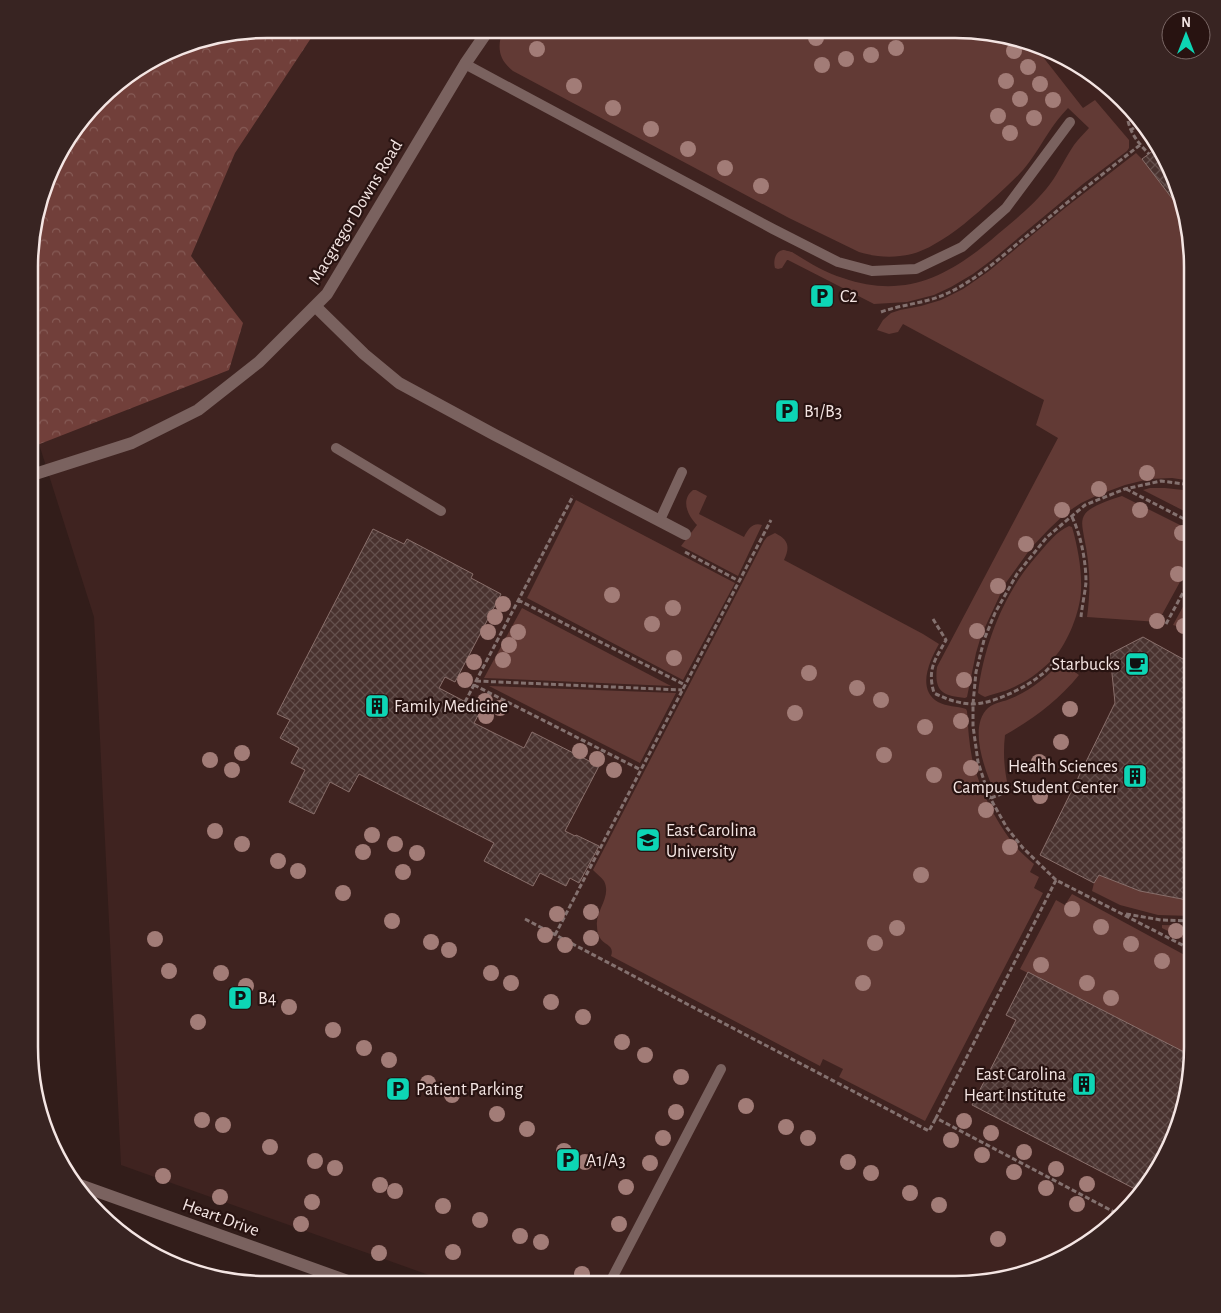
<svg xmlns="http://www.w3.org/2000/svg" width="1221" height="1313" viewBox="0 0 1221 1313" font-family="'Alegreya Sans',sans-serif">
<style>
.built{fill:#3f2320}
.grass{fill:#623a35}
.forest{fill:url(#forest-crowns)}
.building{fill:url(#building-cross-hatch);stroke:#896f6b}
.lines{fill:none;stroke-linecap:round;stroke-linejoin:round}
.path{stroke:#84716f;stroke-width:3;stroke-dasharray:5 2.5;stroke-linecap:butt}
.service{stroke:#7a625f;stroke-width:10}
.minor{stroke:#7a625f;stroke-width:12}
.tree{fill:#a27c77}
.labels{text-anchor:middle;stroke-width:4.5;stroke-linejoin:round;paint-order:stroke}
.street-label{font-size:18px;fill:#f4e5e3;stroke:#281311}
.poi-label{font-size:18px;fill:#f4e5e3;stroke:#281311;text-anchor:start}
.rim{fill:none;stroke:#f4e5e3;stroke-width:2.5}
</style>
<defs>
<pattern id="forest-crowns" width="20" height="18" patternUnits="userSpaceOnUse" patternTransform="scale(1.25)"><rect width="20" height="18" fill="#713f3a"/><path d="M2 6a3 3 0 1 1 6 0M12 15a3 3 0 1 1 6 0" fill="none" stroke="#865b56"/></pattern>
<pattern id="building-cross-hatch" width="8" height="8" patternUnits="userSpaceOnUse" patternTransform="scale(1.25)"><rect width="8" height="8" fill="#49322f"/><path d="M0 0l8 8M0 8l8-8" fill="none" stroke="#64504d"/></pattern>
</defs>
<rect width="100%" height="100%" fill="#321d1a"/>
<!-- built -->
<path class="built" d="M267,29L985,31L1074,61L1152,134L1180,190L1192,251V1062L1161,1165L1087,1244L1031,1272L970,1284H454L121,1165L94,617L32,422Z"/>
<!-- grass -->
<path class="grass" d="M503,29L985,31L1036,48L1083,108L1095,100L1129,140V148L1127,151L1083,184L993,259L973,274L951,287L934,295L907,302L874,304L788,260H787L782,268L778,269L775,268C773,262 775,251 783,250C785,250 791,252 792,252C808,262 825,273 843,278C906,300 951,275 998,234C1016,219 1036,203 1050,184C1059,172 1065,158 1074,145C1078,139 1084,134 1089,128L1068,108C1052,124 1043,143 1030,161C1020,175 1006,187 993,199C974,216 955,233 933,245C923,251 911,255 900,256C887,258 872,256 859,252L789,218L513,71C498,59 497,47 503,29Z
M1136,153L1142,159L1184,214L1192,251V481L1172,478L1149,479L1125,485L1098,495L1081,503L1066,513L1049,529L1031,548L1005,584L981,636L976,653L967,697L965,698C942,696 934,691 937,667L1058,438L1036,425L1044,400L903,324L898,332L889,334L877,330L883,320L891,313L900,310L921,306L941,300L963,289L989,271L1065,208Z
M1150,488H1165L1192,491V515L1143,490Z
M693,490H696L707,496L699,514L744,537C748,529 753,522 762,525L738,576L681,546L697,525C688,516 680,500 693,490Z
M1122,496L1192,531V560L1158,622L1087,617C1091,588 1090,565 1084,537C1083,529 1080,521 1085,514C1090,506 1113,499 1122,496Z
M576,500L735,583L683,680L527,598Z
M1069,526L1072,527C1078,548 1082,570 1081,591C1080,612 1068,642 1054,658C1044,668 1031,679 1018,685C1008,691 996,693 985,697L981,695L978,693C983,651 999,607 1023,573C1028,566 1034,559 1040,552C1048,543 1057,531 1069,526Z
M775,533C789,540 790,547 784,560L923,634L939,644C930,660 916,689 938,702C947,707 957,706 966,709L967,711C968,727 969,743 972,758C979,787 993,817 1012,842C1018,850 1026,857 1034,864L1030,872L1039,877L1034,888L1043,893L925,1121L839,1077L843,1069L823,1059L820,1066L611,956C615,945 604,945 600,938C598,935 597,930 597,926C595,911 612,897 604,881C601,877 596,873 593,870L764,541L767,537Z
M1192,590V631L1173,625Z
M522,608L671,686L484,678Z
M1061,662L1079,675C1058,701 1033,719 1005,735C1003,752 1004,769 1008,786L994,791C985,770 968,727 988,708C995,702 1004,702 1012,698C1031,690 1047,677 1061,662Z
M489,686L676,693L640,763Z
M1099,875L1140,891L1187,900H1192V916L1158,915L1120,905L1092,891L1094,883Z
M1072,894L1192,959V1056L1020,969L1056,900L1065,905Z
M1162,925L1192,926V943L1162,928Z"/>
<!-- forest -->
<path class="forest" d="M267,29H317L235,153L191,256L243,323L229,370L32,447L33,221L61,147L110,88L190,41Z"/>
<!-- building -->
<path class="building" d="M1158,147L1180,190L1184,214L1142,159Z
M373,529L404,544L407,539L473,574L471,578L501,594L455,682L445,677L439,688L481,710L474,723L524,748L532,732L599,766L565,831L575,836L576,835L599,846L579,883L570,878L566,886L540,873L533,886L484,861L494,843L359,774L349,792L330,782L314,814L289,802L305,770L291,763L299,748L280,738L290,720L277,714Z
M1143,637L1192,664V900H1187L1140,891L1099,875L1094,883L1040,855L1115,703L1110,654Z
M1028,972L1192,1056V1062L1161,1165L1137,1190L972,1105L1016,1020L1006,1015Z"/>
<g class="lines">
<!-- path -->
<path class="path" d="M1128,121C1131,134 1139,144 1149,154
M1130,131L1140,123
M881,312C903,304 929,303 950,292C981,277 1006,252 1033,231C1068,201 1104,173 1140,145
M1126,489L1192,523
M1072,517C1081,535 1086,562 1086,582C1085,593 1082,606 1081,617
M685,552L739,581
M518,600L685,685
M933,619L946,640C935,660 927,669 934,693C946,699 957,703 970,704C991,705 1025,688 1041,675C1047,671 1052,664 1058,659
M1166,624L1192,576
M476,681L682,690
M474,685L641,770
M465,702L573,496
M991,798L1009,791
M1056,880L1023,848L1007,828L989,796L978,762L973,726V704L976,672L984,640L995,613L1017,574L1047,537L1085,505L1125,489L1161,481L1192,485
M1126,914L1161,920L1192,921
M525,919L929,1131L936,1118
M555,935L771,520
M1116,1213L936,1118L1056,880L1192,950"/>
<!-- service -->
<path class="service" d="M465,64L773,229L838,262L872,271L916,269L962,247L1006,208L1070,122
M336,448L441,511
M660,520L682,472
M609,1284L721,1069"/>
<!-- minor -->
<path class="minor" d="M315,306L364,354L399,383L495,435L685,534
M32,475L132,443L198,410L259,362L327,294L465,64L489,29
M74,1183L356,1284"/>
</g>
<!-- trees -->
<g class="tree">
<circle cx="816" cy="38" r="8"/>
<circle cx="896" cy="48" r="8"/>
<circle cx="537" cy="49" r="8"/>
<circle cx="1014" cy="51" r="8"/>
<circle cx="871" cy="55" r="8"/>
<circle cx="846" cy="59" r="8"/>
<circle cx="822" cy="65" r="8"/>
<circle cx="1028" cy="67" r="8"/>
<circle cx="1006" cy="81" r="8"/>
<circle cx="1040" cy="84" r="8"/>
<circle cx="574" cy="86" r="8"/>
<circle cx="1020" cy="99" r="8"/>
<circle cx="1053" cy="100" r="8"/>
<circle cx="613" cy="108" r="8"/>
<circle cx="998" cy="116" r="8"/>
<circle cx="1034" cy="118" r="8"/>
<circle cx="651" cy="129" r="8"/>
<circle cx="1010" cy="133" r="8"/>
<circle cx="688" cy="149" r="8"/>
<circle cx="725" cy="168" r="8"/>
<circle cx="761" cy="186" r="8"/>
<circle cx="1147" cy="473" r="8"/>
<circle cx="1099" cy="489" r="8"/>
<circle cx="1062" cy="510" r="8"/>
<circle cx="1140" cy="510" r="8"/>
<circle cx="1182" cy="533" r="8"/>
<circle cx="1026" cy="544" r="8"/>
<circle cx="1178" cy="574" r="8"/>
<circle cx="998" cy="586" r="8"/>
<circle cx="612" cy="595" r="8"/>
<circle cx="503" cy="604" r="8"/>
<circle cx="673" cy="608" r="8"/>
<circle cx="495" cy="617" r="8"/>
<circle cx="1157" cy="621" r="8"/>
<circle cx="652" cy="624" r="8"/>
<circle cx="1184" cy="626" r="8"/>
<circle cx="977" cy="631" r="8"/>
<circle cx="488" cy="632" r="8"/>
<circle cx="518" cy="632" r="8"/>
<circle cx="509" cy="645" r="8"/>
<circle cx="674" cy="658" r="8"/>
<circle cx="503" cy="660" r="8"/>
<circle cx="474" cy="662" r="8"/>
<circle cx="809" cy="673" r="8"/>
<circle cx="465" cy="680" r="8"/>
<circle cx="964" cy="680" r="8"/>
<circle cx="857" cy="688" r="8"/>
<circle cx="881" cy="700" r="8"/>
<circle cx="485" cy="701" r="8"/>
<circle cx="500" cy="708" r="8"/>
<circle cx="1070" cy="709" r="8"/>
<circle cx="795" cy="713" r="8"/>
<circle cx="486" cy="716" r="8"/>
<circle cx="961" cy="721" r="8"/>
<circle cx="925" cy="727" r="8"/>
<circle cx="1061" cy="742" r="8"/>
<circle cx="580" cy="751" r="8"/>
<circle cx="242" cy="753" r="8"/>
<circle cx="884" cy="755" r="8"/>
<circle cx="597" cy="759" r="8"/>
<circle cx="210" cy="760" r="8"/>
<circle cx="1039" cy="762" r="8"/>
<circle cx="971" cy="768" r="8"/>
<circle cx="232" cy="770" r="8"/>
<circle cx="614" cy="770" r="8"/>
<circle cx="934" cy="775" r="8"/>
<circle cx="1040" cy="796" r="8"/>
<circle cx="986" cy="810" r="8"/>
<circle cx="215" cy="831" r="8"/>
<circle cx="372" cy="835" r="8"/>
<circle cx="242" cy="844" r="8"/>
<circle cx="395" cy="844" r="8"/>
<circle cx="1010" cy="847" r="8"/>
<circle cx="363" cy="852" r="8"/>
<circle cx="417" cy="853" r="8"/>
<circle cx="278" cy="861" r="8"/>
<circle cx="298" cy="871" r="8"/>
<circle cx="403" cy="872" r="8"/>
<circle cx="921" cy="875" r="8"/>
<circle cx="343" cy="893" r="8"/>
<circle cx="1072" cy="909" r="8"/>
<circle cx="591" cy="912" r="8"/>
<circle cx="557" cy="914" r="8"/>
<circle cx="392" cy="921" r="8"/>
<circle cx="1101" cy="927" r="8"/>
<circle cx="897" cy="928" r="8"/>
<circle cx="1176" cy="931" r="8"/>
<circle cx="545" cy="935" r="8"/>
<circle cx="591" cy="938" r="8"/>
<circle cx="155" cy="939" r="8"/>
<circle cx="431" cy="942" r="8"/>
<circle cx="875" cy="943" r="8"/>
<circle cx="1131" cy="944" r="8"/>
<circle cx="565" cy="945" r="8"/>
<circle cx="449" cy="950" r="8"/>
<circle cx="1162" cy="961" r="8"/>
<circle cx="1041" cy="965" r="8"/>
<circle cx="169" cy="971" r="8"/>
<circle cx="221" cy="973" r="8"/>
<circle cx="491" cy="973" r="8"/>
<circle cx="511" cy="983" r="8"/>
<circle cx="863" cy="983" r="8"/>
<circle cx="1087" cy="983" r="8"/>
<circle cx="246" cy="986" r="8"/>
<circle cx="1111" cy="998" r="8"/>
<circle cx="551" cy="1002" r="8"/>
<circle cx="289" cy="1007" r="8"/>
<circle cx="583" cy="1017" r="8"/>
<circle cx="198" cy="1022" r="8"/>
<circle cx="333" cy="1030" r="8"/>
<circle cx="622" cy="1042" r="8"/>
<circle cx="364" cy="1048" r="8"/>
<circle cx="645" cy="1055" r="8"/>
<circle cx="389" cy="1060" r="8"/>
<circle cx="681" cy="1077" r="8"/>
<circle cx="428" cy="1083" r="8"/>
<circle cx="452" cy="1095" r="8"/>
<circle cx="746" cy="1106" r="8"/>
<circle cx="676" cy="1112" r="8"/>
<circle cx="497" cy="1114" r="8"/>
<circle cx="202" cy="1120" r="8"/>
<circle cx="964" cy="1121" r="8"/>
<circle cx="223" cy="1125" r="8"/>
<circle cx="786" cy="1127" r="8"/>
<circle cx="527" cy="1129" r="8"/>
<circle cx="991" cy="1133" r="8"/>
<circle cx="663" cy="1138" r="8"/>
<circle cx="808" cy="1138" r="8"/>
<circle cx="951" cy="1140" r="8"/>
<circle cx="270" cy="1147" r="8"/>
<circle cx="564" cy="1151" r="8"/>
<circle cx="1024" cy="1152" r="8"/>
<circle cx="982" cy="1155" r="8"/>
<circle cx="315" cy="1161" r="8"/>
<circle cx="585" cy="1162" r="8"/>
<circle cx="848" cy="1162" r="8"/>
<circle cx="650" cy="1163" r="8"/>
<circle cx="335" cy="1168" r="8"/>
<circle cx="1056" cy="1169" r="8"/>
<circle cx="1014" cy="1172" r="8"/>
<circle cx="871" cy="1173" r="8"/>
<circle cx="163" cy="1176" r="8"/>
<circle cx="1087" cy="1184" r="8"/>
<circle cx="380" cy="1185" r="8"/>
<circle cx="626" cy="1187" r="8"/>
<circle cx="1046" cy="1188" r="8"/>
<circle cx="395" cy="1191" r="8"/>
<circle cx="910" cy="1193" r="8"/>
<circle cx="220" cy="1197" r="8"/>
<circle cx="312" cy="1202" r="8"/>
<circle cx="1077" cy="1204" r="8"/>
<circle cx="939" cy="1205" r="8"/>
<circle cx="443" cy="1206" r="8"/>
<circle cx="480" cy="1220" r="8"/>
<circle cx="301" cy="1224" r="8"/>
<circle cx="619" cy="1224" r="8"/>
<circle cx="520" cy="1236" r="8"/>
<circle cx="998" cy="1239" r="8"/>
<circle cx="541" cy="1242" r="8"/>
<circle cx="453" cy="1252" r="8"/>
<circle cx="379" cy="1253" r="8"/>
<circle cx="582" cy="1274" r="8"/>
</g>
<!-- icons -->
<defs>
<symbol id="parking-square" viewBox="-11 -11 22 22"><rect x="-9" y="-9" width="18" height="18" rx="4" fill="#0dd5b5" stroke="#281311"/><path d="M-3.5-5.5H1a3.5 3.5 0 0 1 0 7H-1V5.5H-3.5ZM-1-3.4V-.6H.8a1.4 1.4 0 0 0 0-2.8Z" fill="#111"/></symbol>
<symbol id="cafe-square" viewBox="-11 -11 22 22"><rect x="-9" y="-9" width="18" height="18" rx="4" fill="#0dd5b5" stroke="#281311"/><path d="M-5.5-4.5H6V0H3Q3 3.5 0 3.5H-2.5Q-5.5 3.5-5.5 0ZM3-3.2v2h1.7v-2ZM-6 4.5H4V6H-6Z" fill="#111"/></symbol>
<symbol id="building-square" viewBox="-11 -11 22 22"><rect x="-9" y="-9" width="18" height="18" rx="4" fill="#0dd5b5" stroke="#281311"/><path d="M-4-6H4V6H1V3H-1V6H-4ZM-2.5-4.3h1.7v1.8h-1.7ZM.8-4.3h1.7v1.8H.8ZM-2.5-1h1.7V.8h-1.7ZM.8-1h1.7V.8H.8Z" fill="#111"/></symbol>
<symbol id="university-square" viewBox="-11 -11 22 22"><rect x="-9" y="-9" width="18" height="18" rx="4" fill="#0dd5b5" stroke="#281311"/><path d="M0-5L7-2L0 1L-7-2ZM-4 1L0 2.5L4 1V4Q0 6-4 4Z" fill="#111"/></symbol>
</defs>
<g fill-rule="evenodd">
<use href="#parking-square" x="808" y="282" width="28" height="28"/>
<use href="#parking-square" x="773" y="397" width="28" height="28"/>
<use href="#cafe-square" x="1123" y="650" width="28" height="28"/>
<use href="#building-square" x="363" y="692" width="28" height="28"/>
<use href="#building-square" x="1121" y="762" width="28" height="28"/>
<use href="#university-square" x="634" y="826" width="28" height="28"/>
<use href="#parking-square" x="226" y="984" width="28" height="28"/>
<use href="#building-square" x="1070" y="1070" width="28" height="28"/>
<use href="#parking-square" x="384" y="1075" width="28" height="28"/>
<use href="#parking-square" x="554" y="1146" width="28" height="28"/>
</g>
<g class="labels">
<!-- street labels -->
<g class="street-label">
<text transform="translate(355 212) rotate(-59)" y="6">Macgregor Downs Road</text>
<text transform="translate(221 1217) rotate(20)" y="6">Heart Drive</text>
</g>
<!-- poi labels -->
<g class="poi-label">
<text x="840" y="302">C2</text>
<text x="804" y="417">B1/B3</text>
<text x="1120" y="670" text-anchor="end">Starbucks</text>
<text x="394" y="712">Family Medicine</text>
<text x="1118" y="772" text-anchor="end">Health Sciences<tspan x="1118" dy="21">Campus Student Center</tspan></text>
<text x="666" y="836">East Carolina<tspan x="666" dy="21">University</tspan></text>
<text x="258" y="1004">B4</text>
<text x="1066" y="1080" text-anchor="end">East Carolina<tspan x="1066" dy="21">Heart Institute</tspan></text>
<text x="416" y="1095">Patient Parking</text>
<text x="586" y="1166">A1/A3</text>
</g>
</g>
<!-- crop -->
<path d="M0 0H1221V1313H0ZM267 38H955A229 229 0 0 1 1184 267V1047A229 229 0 0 1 955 1276H267A229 229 0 0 1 38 1047V267A229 229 0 0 1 267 38Z" fill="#382422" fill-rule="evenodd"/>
<path class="rim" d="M267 38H955A229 229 0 0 1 1184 267V1047A229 229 0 0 1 955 1276H267A229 229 0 0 1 38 1047V267A229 229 0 0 1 267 38Z"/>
<!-- north arrow -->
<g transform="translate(1186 35)"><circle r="24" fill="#281311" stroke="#7a6765"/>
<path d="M0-4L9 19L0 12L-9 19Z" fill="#0dd5b5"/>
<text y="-8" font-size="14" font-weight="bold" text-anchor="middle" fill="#f4e5e3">N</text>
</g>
</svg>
